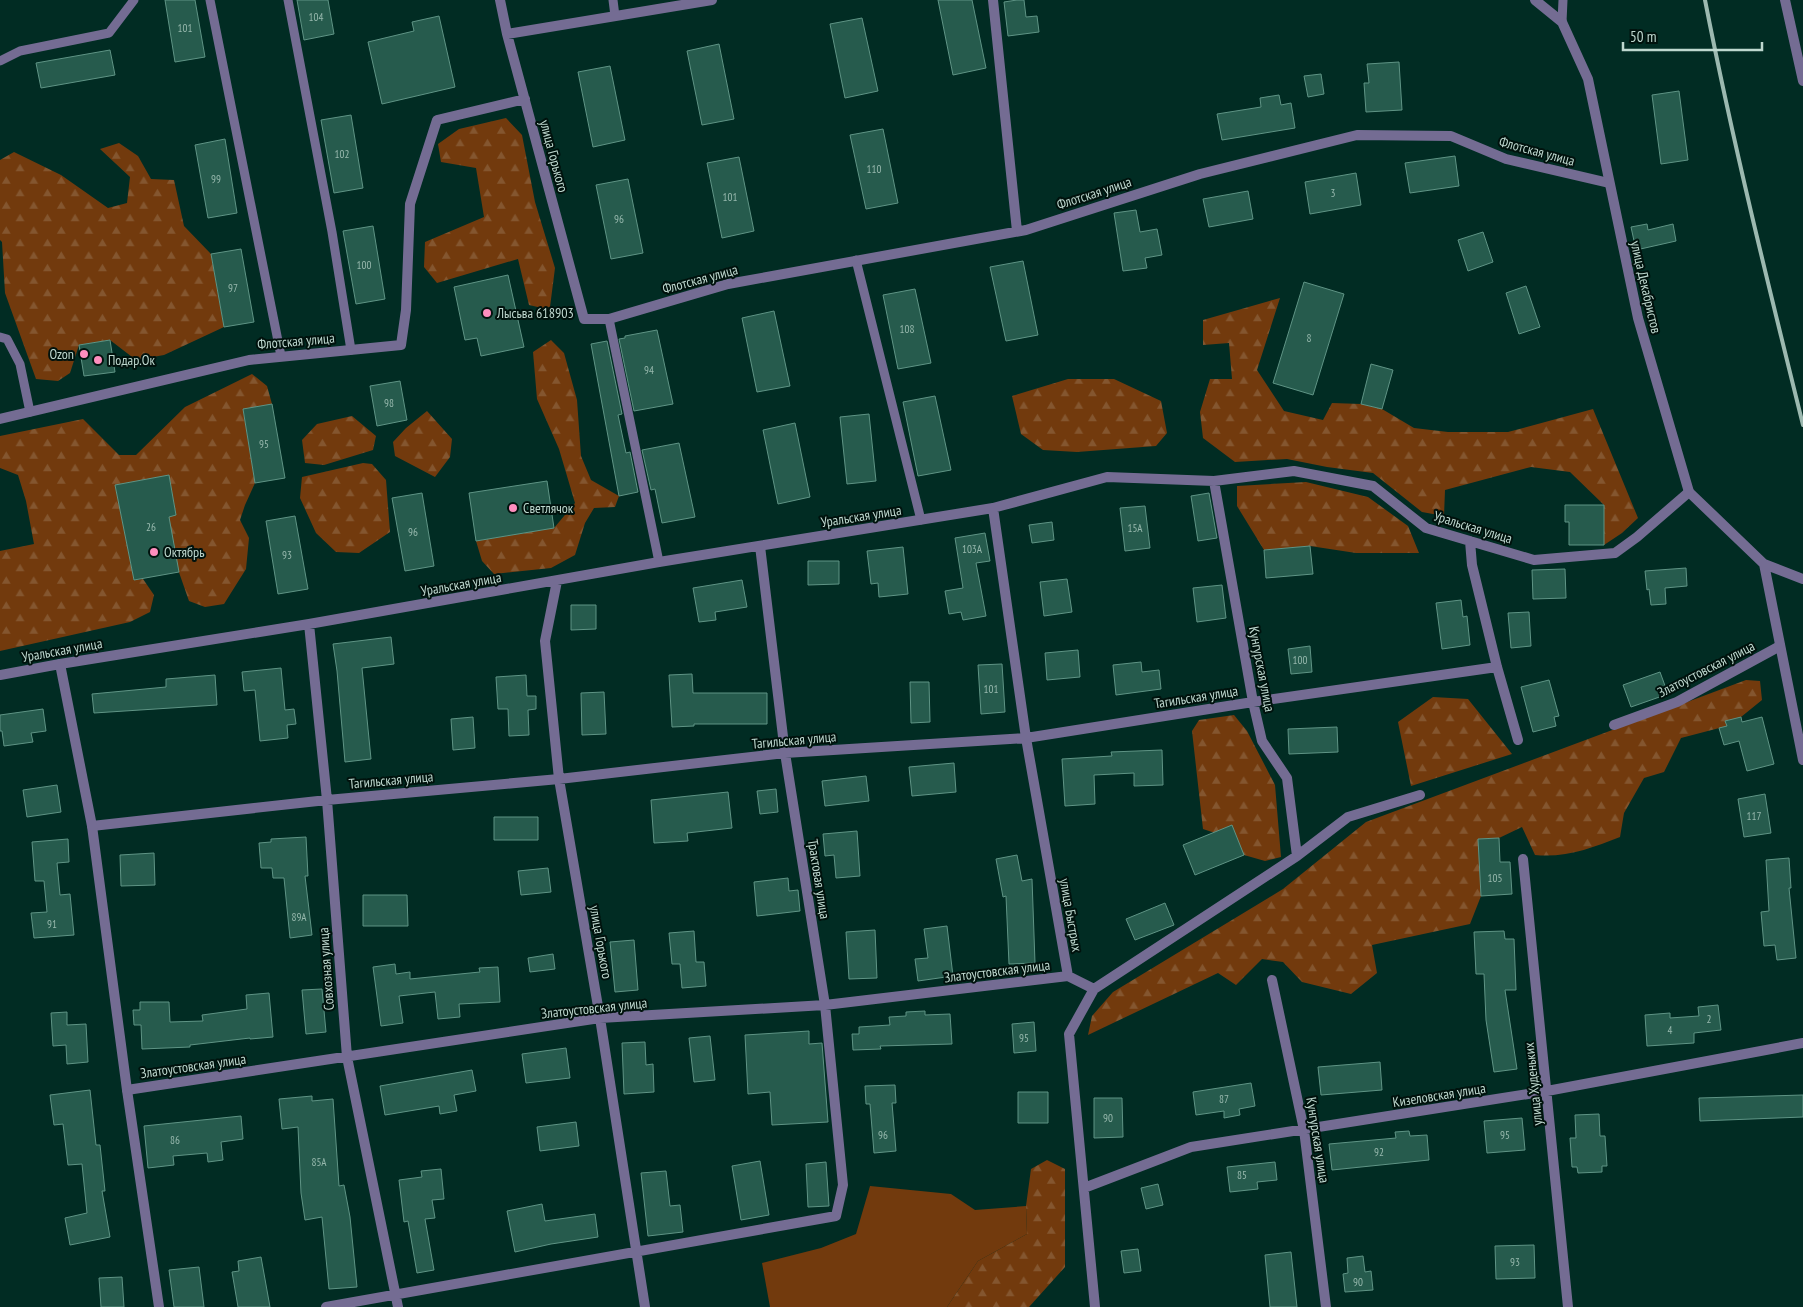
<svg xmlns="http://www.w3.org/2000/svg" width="1803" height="1307" viewBox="0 0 1803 1307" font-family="'PT Sans Narrow',sans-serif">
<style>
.grass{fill:#723a0d}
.forest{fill:url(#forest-firs)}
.building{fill:#265b4d;stroke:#5f9485}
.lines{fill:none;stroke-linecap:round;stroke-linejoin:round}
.service{stroke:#746c93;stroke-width:9}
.minor{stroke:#746c93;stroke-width:10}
.tertiary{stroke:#746c93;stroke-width:10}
.rail{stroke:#9cb9b0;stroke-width:4}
.poi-dot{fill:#fe8ebe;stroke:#00120d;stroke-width:2}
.labels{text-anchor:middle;stroke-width:4;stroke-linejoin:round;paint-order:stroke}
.number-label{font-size:11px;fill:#98b9ae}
.street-label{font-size:14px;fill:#bed8cf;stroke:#00120d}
.poi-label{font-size:14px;fill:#bed8cf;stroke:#00120d;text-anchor:start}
</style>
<defs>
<pattern id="forest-firs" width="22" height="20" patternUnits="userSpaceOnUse" patternTransform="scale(1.25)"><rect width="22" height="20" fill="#723a0d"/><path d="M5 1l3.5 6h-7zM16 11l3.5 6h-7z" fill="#84562f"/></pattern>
</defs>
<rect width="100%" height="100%" fill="#012c23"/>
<!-- grass -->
<path class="grass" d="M870,1186L951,1194L975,1210L1026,1206L1027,1234L978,1261L947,1307H770L762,1263L821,1248L856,1234Z"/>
<!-- forest -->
<path class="forest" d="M506,118L522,135L535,202L555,268L550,307L542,308L529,305L518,259L437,283L424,267L425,242L484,217L476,168L441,162L438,144L459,129Z
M119,143L138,156L151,179L174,180L184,226L211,254L224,327L164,355L136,360L110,340L79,345L70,373L58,381L36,379L5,293L2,242L0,240V160L14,152L61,175L108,208L127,203L130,177L100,149Z
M1280,298L1257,370L1284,411L1323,420L1332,403L1361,404L1382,409L1414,428L1448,432H1508L1593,409L1638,518L1622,533L1604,545V505L1570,472L1531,467L1445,490L1444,516L1422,512L1373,473L1327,467L1287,459L1235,462L1203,438L1200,412L1210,379H1232L1229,343L1203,345V320Z
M551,340L564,353L577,400L581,456L591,480L619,496L615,507L594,508L585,523L575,555L551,568L494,574L482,561L476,541L554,528L575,503L559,449L537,399L533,352Z
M252,374L267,386L272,404L243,410L255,483L245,505L240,520L249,538L246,569L224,604L205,607L189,601L160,518L176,515L169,475L116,485L123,525L139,522L126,537L134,580L143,579L154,595L150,612L130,622L0,651V551L34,544L26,501L18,475L0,468V436L83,419L119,455H136L185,407Z
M1068,379H1114L1161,401L1167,433L1156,446L1077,452L1043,450L1021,434L1012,396Z
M427,411L452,439L450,457L435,477L395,456L393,442L406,428Z
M352,416L376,436L373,450L324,465L305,463L302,440L317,424Z
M363,463L372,464L386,480L390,532L359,553L336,552L316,533L300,498L302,477Z
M1306,482L1368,497L1408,526L1419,553H1356L1310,546L1264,550L1237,506V486Z
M1746,680L1760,681L1762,700L1741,717L1726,721L1727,726L1681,738L1664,772L1644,778L1624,813L1620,837C1592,848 1566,858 1535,855L1522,827L1499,838L1478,839L1481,896L1470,924L1372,945L1377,973L1351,994L1302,982L1283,962L1262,959L1236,985L1218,973L1088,1035L1092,1016L1113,992L1283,889L1366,822Z
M1433,697L1468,699L1512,754L1411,786L1398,722Z
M1234,715L1247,731L1275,785L1281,857L1265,861L1244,855L1231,826L1215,833L1203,829L1192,731L1199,720Z
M1047,1160L1065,1169V1267L1029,1307H947L978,1261L1027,1234L1026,1206L1031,1169Z"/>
<!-- building -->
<path class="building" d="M165,0H195L205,57L175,62Z
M297,0H328L334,34L304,40Z
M938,0H972L986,68L953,75Z
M1017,0H1024L1026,17L1037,16L1039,32L1008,36L1004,2Z
M439,16L455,87L382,104L368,42L414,31L412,22Z
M862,18L878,91L845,98L830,24Z
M719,44L734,119L702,125L687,51Z
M110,50L115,75L41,88L36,63Z
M1399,62L1402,110L1366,112L1364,83H1369L1367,64Z
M610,66L625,140L593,147L578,72Z
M1321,74L1324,94L1308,97L1304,76Z
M1679,91L1688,160L1661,164L1652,95Z
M1279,95L1281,105L1291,103L1295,128L1222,140L1217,114L1261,107L1260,98Z
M351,115L363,188L334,193L321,120Z
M883,129L898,203L866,209L850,135Z
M225,139L237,213L208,218L195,145Z
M1455,156L1459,186L1410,193L1405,163Z
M739,157L754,231L722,238L707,163Z
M1356,173L1361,205L1310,214L1305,182Z
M628,179L643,253L611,259L596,185Z
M1248,191L1253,219L1209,227L1203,199Z
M1136,210L1140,232L1157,229L1162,255L1145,258L1147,268L1123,271L1114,213Z
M1647,224L1648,230L1673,224L1676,241L1636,250L1631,227Z
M373,226L385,299L356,304L343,231Z
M1483,232L1493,262L1468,271L1458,240Z
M241,249L254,322L224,327L211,254Z
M1023,261L1038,335L1006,341L990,267Z
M508,275L524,347L481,356L477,338L465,340L454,287Z
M1304,282L1344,294L1313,395L1273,383Z
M1526,286L1540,327L1519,334L1506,293Z
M915,289L931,363L898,369L883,295Z
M774,311L790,386L757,392L742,318Z
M657,330L673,404L634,411L619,339L625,338V336Z
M110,340L115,372L84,376L79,345Z
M607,341L622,414L618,415L626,453L630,452L638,492L619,496L591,344Z
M1371,364L1393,370L1382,409L1361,404Z
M400,381L407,420L377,426L370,386Z
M935,396L951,470L918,476L903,402Z
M272,404L285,478L255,483L243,409Z
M869,414L876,481L847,484L840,417Z
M795,423L810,497L778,504L763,430Z
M679,443L695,517L662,523L655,489L651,490L642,450Z
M169,475L176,515L169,517L179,572L134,580L115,485Z
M547,481L554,528L476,541L469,493Z
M422,493L434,566L405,571L392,498Z
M1209,493L1217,538L1198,541L1191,496Z
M1565,505H1604V545H1569V522H1565Z
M1145,506L1150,548L1125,551L1120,508Z
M295,516L308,589L278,594L266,521Z
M1052,522L1054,540L1032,543L1029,525Z
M985,533L990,561L976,563L986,616L963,620L961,612L949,614L945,591L963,588L955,538Z
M1310,546L1313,574L1266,578L1264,550Z
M903,547L908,594L879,597L878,583L871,584L867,551Z
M808,561H839V584L808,585Z
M1686,568L1687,586L1665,588L1666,604L1651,605L1649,589L1647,590L1645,571Z
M1565,569L1566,598L1533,599L1532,570Z
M1067,579L1072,612L1044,616L1040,582Z
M742,580L747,607L715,612L716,620L699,622L693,588Z
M1222,585L1226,618L1197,622L1193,588Z
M1461,600L1463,617L1467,616L1470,645L1442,649L1436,603Z
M571,605H596V629L571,630Z
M1529,612L1531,646L1511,648L1508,613Z
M391,637L394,664L362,668L371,759L345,762L337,671L333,644Z
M1310,646L1312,672L1291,674L1288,649Z
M1078,650L1080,677L1047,680L1045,653Z
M1141,662L1142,672L1159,670L1161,689L1116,695L1113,665Z
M1002,664L1005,712L981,714L978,665Z
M281,668L285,710L294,709L296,724L287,725L288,738L260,741L255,690L244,691L242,672Z
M1660,672L1668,694L1631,707L1623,685Z
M692,674L693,693H767V724H694V726L672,727L669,675Z
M215,675L217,705L94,713L92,694L166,687V679Z
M526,675L527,696H536V709L528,710L529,735L509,736L508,709H498L496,677Z
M1549,680L1559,716L1554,717L1556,726L1533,732L1521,687Z
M910,682H929L930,722L911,723Z
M604,692L606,734L582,735L581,693Z
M43,709L46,731L31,733L33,742L4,746L2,731H0V715Z
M473,717L475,748L453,750L451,719Z
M1741,717L1742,722L1762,717L1774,764L1747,771L1739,741L1724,745L1719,728L1727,726L1725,721Z
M1337,727L1338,752L1289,754L1288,729Z
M1162,750L1163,785L1134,786V773L1094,775L1095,804L1065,806L1062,759L1112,756L1111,752Z
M954,763L956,792L912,796L909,767Z
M866,776L869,801L825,806L822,781Z
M57,785L61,812L27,817L23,790Z
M776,789L778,812L760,814L757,791Z
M728,792L732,828L687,833L688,841L654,843L651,800Z
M1765,794L1771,833L1744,837L1738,799Z
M494,817H538V840H494Z
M1232,825L1244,855L1195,875L1183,845Z
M857,831L860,876L836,878L834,855L825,856L823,834Z
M306,837L308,876H305L312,935L290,938L284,878H273L272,868H261L259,843L271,842V839Z
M1499,838L1500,862H1510L1512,894L1481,896L1478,839Z
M68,839L69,862L57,863L60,895L70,894L74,935L34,938L31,913L47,912L44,881H35L32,842Z
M154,853L155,885L121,886L120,855Z
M1017,855L1022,881L1032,879L1035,963L1009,964L1006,896L1003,897L996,859Z
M1789,858L1791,888H1789L1796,958L1777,960L1775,945L1764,946L1761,912L1769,911L1766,860Z
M548,868L551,892L521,895L518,871Z
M788,878L789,891L798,890L800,911L757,916L754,882Z
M363,895H407L408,926H363Z
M1165,903L1174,925L1135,940L1126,919Z
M947,926L953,976L918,981L915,959L928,958L924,929Z
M875,930L877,978L849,979L846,932Z
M694,931L696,962H704L706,986L682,988L680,964H672L669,933Z
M1504,931L1505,939H1514L1516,990H1505L1517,1069L1494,1072L1486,1020L1484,974H1476L1474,932Z
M634,940L638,990L615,992L610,942Z
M553,954L555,969L530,972L528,958Z
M395,964L396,974L410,972V979L480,972L479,968L498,967L500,1002L459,1004L460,1017L438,1019L435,992L399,996L403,1023L381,1026L373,967Z
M322,989L326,1032L306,1034L302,990Z
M269,993L273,1037L250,1039V1038L190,1045V1047L142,1049L141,1025H134L133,1010H140V1002H169L170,1022L203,1021L202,1015L247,1009L246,995Z
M1718,1005L1721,1030L1694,1033V1043L1647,1046L1645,1015L1670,1013V1018L1699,1016L1698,1007Z
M925,1011V1015L950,1014L952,1044L880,1046L881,1049L853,1050L852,1034H859V1027L890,1025L889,1017L906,1016V1012Z
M67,1012V1025L86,1024L88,1062L67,1064L66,1045L53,1046L51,1013Z
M1034,1022L1036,1051L1014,1053L1012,1024Z
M809,1031V1044L822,1043L828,1122L772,1125L770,1092L748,1094L745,1035Z
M710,1036L715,1080L694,1082L689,1038Z
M645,1042L646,1065L653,1064L654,1092L624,1094L622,1043Z
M566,1048L570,1078L526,1083L522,1054Z
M1380,1062L1382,1090L1321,1095L1318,1067Z
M472,1070L476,1091L454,1095L457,1111L440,1114L439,1106L385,1115L380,1086Z
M1251,1083L1255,1106L1239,1109L1240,1115L1224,1118V1111L1196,1115L1193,1092Z
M895,1085L896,1103H892L896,1151L874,1153L870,1104H866L865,1086Z
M90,1090L96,1145H100L105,1191H102L110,1237L70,1245L65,1218L87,1213L82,1164L68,1165L63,1124L54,1125L50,1095Z
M1018,1092H1048V1123H1018Z
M1803,1095V1117L1700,1121L1699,1098Z
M312,1096V1101L333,1099L339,1186L344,1185L350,1217L357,1287L329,1289L322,1217L305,1220L301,1193L298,1127L282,1129L279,1099Z
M1094,1098H1122L1123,1137L1094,1138Z
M1599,1114L1600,1136H1605L1607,1166H1602V1172L1578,1173L1577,1167H1572L1570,1138H1576L1575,1115Z
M241,1116L243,1139L221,1142L223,1160L208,1162L207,1153L173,1156L174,1165L148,1168L144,1126Z
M1522,1118L1525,1150L1487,1153L1484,1121Z
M576,1122L579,1146L540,1151L537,1127Z
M1409,1131L1410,1136L1427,1135L1429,1160L1332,1170L1329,1144L1396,1138L1395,1132Z
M760,1161L769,1215L741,1220L732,1166Z
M826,1162L829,1206L808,1207L806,1164Z
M1275,1162L1277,1180L1257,1182L1258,1189L1230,1192L1227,1167Z
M441,1169L444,1199L432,1200L435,1218L425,1219L434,1270L417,1273L408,1221L404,1222L399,1180L422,1177L421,1171Z
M666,1171L670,1206L680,1205L683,1232L648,1236L641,1173Z
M1158,1184L1163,1205L1146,1209L1141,1188Z
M542,1204L545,1221L595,1214L598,1237L551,1244L515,1252L507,1211Z
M1534,1245L1535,1278L1496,1279L1495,1246Z
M1138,1249L1141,1271L1124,1273L1121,1251Z
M1291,1252L1297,1307H1270L1265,1255Z
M1363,1256L1365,1272L1371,1271L1373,1290L1345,1292L1343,1274L1348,1273L1347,1258Z
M261,1257L270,1307H238L232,1272L239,1271L238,1261Z
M199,1267L204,1307H174L169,1270Z
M122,1277L124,1307H101L99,1278Z"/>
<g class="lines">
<!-- service -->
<path class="service" d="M210,0L281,356
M288,0L332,232L351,350
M613,0L615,16
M1562,22L1563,0
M0,61L20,51L109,33L134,0
M856,260L921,520
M609,319L659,562
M0,337L7,339L20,364L30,412"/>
<!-- minor -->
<path class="minor" d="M500,0L507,34L584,319H609L728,284L1026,230L1200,174L1357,135L1451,136L1506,159L1609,183
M993,0L1017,231
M507,34L712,0
M0,419L249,360L401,345L406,310L410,204L437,120L525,99
M1214,481L1253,702L1262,741L1287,778L1297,856
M993,508L1026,738L1068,976L1094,989L1069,1034L1095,1307
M1470,541L1472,565L1497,667L1518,740
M557,581L545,641L559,779L600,1018L645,1307
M309,624L327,800L347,1057L398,1307
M60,664L309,624L659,562L993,508L1107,477L1214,481L1294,471L1373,486L1426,528L1534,560L1615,553L1637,537L1689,492
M1614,725L1677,702L1780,646
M92,826L327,800L559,779L785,753L1026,738L1253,702L1497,667
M1523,859L1568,1307
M1272,980L1304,1130L1326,1307
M1094,989L1297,856L1348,817L1420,795
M127,1090L600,1018L825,1005L1068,976
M1084,1188L1191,1147L1547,1091L1803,1043
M326,1307L836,1216L843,1185L825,1005L785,753L760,546"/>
<!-- tertiary -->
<path class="tertiary" d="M1535,0L1562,22L1588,79L1638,318L1689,492L1764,564L1803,579
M1785,0L1803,81
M1764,564L1803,760
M0,675L60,664L92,826L127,1090L159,1307"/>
<!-- rail -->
<path class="rail" d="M1705,0C1733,143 1768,284 1803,425"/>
</g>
<!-- markers -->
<g class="poi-dot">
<circle cx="487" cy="313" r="5"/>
<circle cx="84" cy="354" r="5"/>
<circle cx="98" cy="360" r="5"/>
<circle cx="513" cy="508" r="5"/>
<circle cx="154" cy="552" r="5"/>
</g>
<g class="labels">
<!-- number labels -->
<g class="number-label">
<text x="316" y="21">104</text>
<text x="185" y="32">101</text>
<text x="342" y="158">102</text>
<text x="874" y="173">110</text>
<text x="216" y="183">99</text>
<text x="1333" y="197">3</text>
<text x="730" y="201">101</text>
<text x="619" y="223">96</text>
<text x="364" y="269">100</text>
<text x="233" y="292">97</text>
<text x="907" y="333">108</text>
<text x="1309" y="342">8</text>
<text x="649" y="374">94</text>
<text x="389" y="407">98</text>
<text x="264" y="448">95</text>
<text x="151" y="531">26</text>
<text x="1135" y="532">15А</text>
<text x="413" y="536">96</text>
<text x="972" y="553">103А</text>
<text x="287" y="559">93</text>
<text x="1300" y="664">100</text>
<text x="991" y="693">101</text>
<text x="1754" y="820">117</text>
<text x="1495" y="882">105</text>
<text x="299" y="921">89А</text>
<text x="52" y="928">91</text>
<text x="1709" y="1023">2</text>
<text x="1670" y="1034">4</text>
<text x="1024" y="1042">95</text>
<text x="1224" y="1103">87</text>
<text x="1108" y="1122">90</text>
<text x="883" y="1139">96</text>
<text x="1505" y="1139">95</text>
<text x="175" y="1144">86</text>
<text x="1379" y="1156">92</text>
<text x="319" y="1166">85А</text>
<text x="1242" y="1179">85</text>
<text x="1515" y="1266">93</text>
<text x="1358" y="1286">90</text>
</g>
<!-- street labels -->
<g class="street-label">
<text transform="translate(1537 151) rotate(15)" y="5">Флотская улица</text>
<text transform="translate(554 156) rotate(75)" y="5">улица Горького</text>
<text transform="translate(1094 193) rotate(-18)" y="5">Флотская улица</text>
<text transform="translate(700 279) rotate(-15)" y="5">Флотская улица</text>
<text transform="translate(1646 287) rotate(77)" y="5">улица Декабристов</text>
<text transform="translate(296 341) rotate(-5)" y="5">Флотская улица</text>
<text transform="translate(861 516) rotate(-9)" y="5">Уральская улица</text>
<text transform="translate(1473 527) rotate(17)" y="5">Уральская улица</text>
<text transform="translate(461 584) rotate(-10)" y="5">Уральская улица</text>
<text transform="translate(62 650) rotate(-10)" y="5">Уральская улица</text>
<text transform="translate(1262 669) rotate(79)" y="5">Кунгурская улица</text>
<text transform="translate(1706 669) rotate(-27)" y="5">Златоустовская улица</text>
<text transform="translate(1196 697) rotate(-9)" y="5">Тагильская улица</text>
<text transform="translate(794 740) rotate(-5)" y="5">Тагильская улица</text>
<text transform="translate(391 780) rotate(-5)" y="5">Тагильская улица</text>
<text transform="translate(819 879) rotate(81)" y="5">Трактовая улица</text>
<text transform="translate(1071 915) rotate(80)" y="5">улица Быстрых</text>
<text transform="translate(601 942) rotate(80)" y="5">улица Горького</text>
<text transform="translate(326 969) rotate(-94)" y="5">Совхозная улица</text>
<text transform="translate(997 971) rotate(-7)" y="5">Златоустовская улица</text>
<text transform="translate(594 1008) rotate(-6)" y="5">Златоустовская улица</text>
<text transform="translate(193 1066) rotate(-8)" y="5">Златоустовская улица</text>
<text transform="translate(1533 1084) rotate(-96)" y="5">улица Худеньких</text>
<text transform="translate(1439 1095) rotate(-9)" y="5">Кизеловская улица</text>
<text transform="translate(1318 1140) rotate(81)" y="5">Кунгурская улица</text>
</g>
<!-- poi labels -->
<g class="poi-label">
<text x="497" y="318">Лысьва 618903</text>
<text x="74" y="359" text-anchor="end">Ozon</text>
<text x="108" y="365">Подар.Ок</text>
<text x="523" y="513">Светлячок</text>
<text x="164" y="557">Октябрь</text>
</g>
</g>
<!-- scale -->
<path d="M1623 42v8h139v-8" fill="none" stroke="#bed8cf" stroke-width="2.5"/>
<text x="1630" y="42" font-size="15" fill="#bed8cf" stroke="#00120d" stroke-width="4" paint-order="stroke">50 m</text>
</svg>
